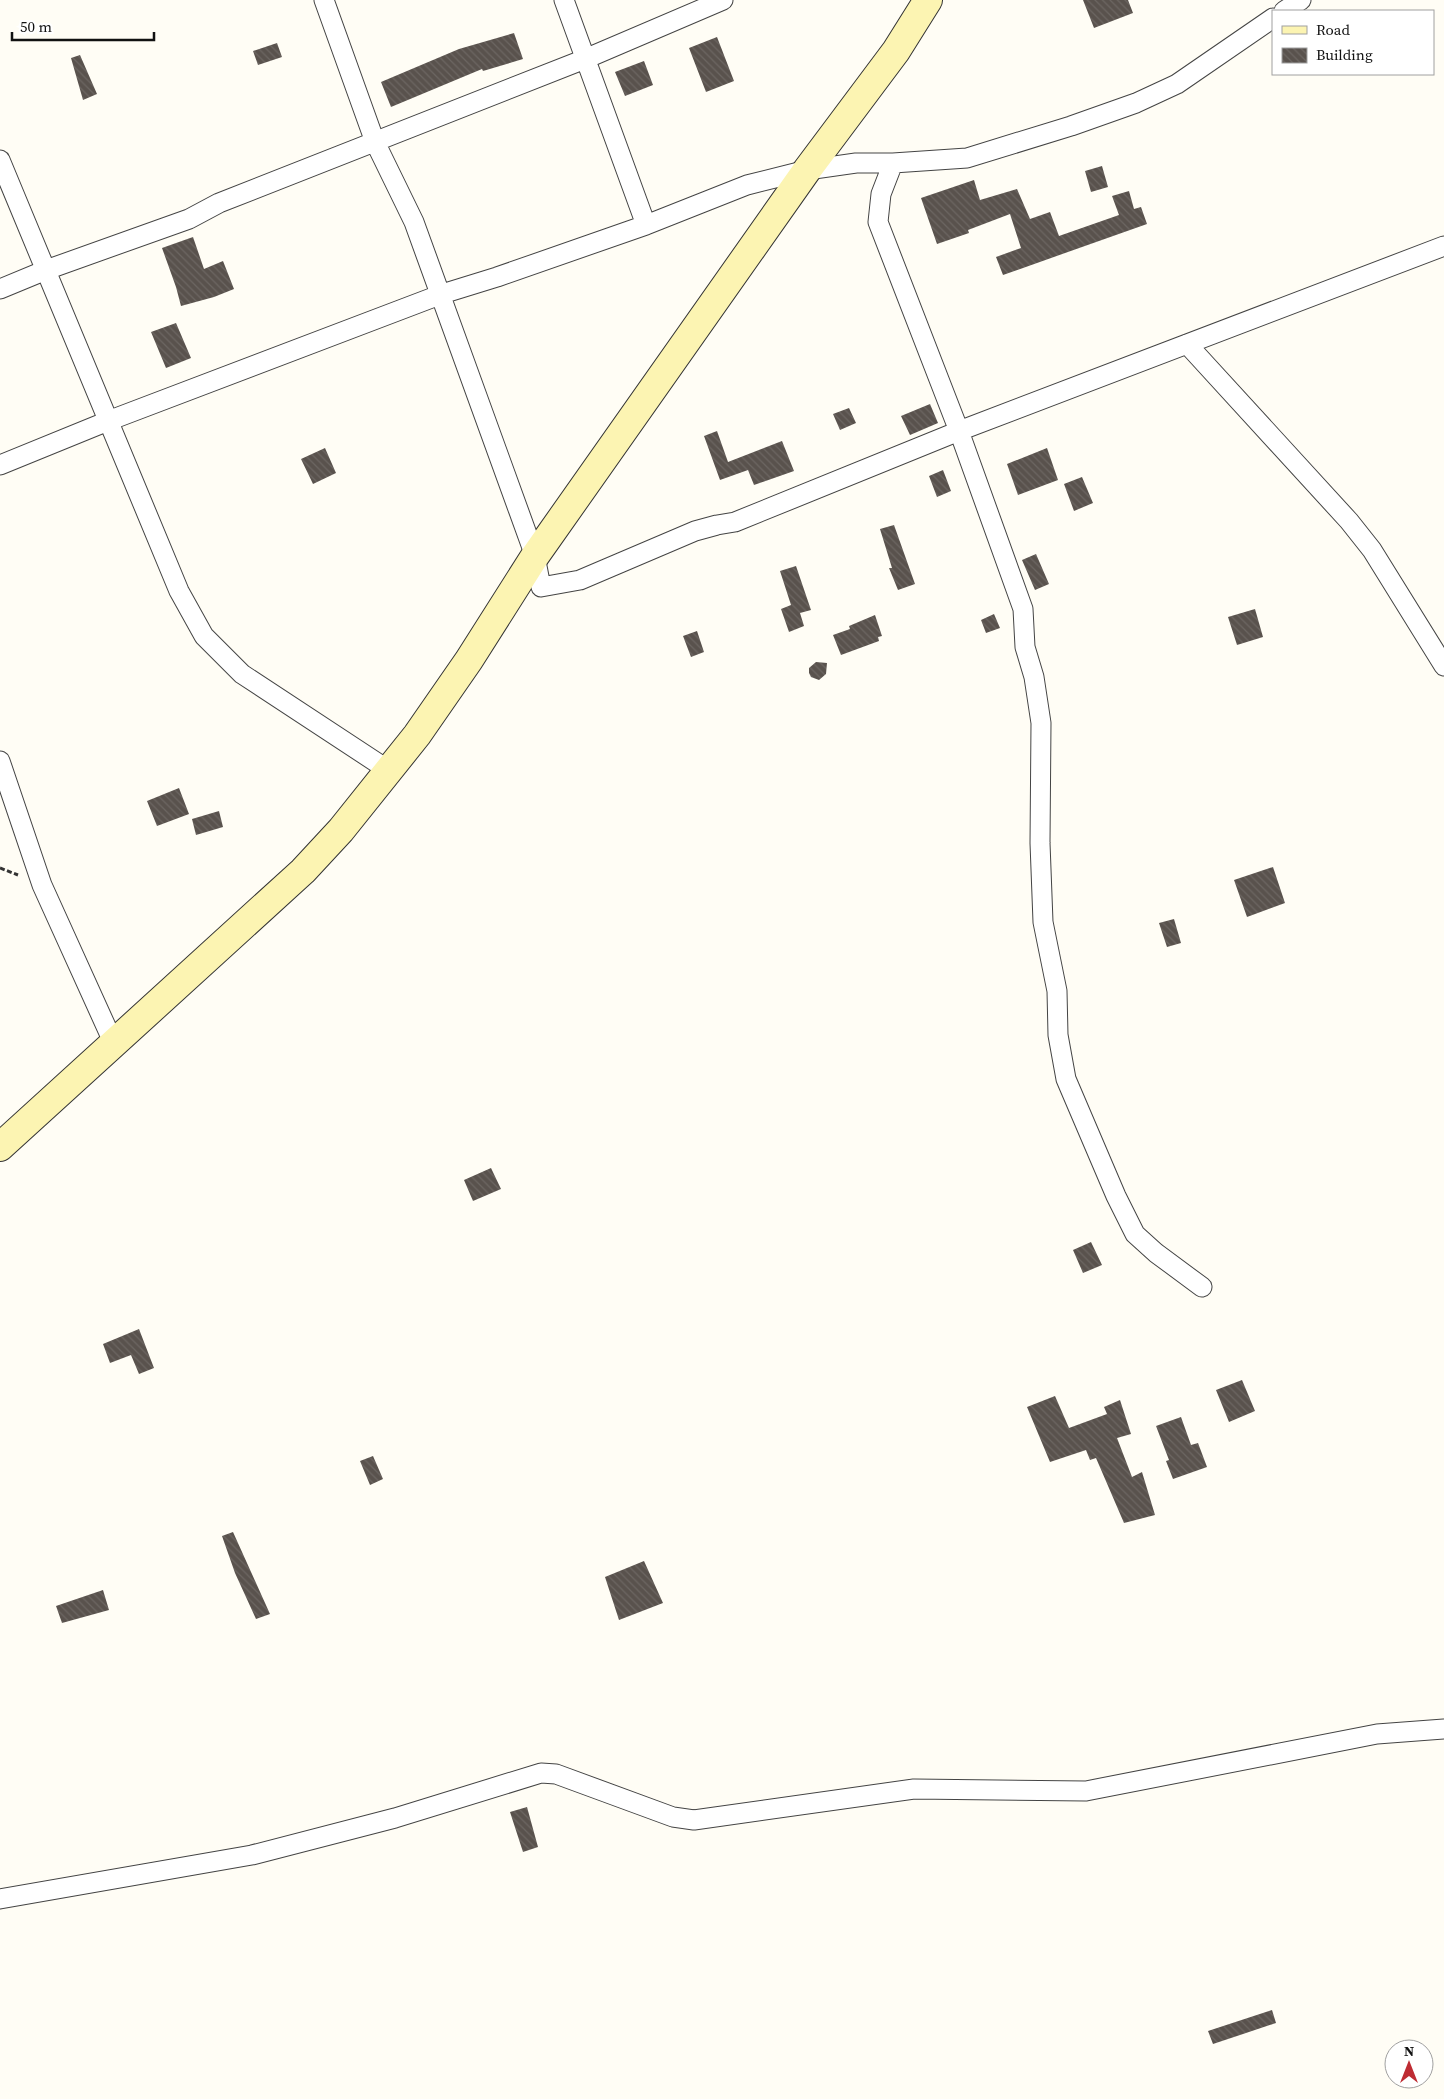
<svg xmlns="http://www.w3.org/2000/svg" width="1444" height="2099" viewBox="0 0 1444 2099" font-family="'Source Serif 4',serif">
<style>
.building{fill:url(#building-back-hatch)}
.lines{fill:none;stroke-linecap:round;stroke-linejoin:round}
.street-casing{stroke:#444;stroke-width:21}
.secondary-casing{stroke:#333;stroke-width:30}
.path{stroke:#333;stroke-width:3;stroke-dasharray:5 2.5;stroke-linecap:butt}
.street{stroke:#fff;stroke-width:19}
.secondary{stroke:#fcf4b2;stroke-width:28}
</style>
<defs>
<pattern id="building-back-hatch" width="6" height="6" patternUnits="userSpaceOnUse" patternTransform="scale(1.25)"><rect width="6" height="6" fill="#59524d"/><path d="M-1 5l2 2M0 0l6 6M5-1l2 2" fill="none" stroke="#6c6662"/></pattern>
</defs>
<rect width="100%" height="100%" fill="#fffdf5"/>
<!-- building -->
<path class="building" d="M1083,0H1128L1133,13L1094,28Z
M514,33L523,59L483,71L482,69L391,107L381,82L459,49Z
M717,37L734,81L706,92L689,48Z
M277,43L282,57L258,65L253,51Z
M80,55L97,94L83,100L71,58Z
M644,61L653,85L625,96L615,72Z
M1102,166L1108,187L1091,192L1085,171Z
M974,180L980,200L1017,189L1030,219L1050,212L1059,236L1119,215L1112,196L1129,191L1134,209L1141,207L1147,224L1003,275L996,257L1021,248L1010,214L968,230L969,233L937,244L921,198Z
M193,237L204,269L223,261L234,289L214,297L181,306L176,287L162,248Z
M176,323L191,358L166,368L151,332Z
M930,404L938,423L910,435L901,416Z
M849,408L856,423L840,430L833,414Z
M717,431L728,462L782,441L794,471L754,485L748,470L720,480L704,436Z
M325,448L336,473L313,484L301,459Z
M1047,448L1058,480L1018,495L1007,464Z
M943,470L951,491L937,497L929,476Z
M1082,477L1093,503L1074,511L1064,484Z
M894,525L915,584L898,590L889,568H892L880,529Z
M1036,554L1049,584L1035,590L1022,560Z
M796,566L811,610L800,613L804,626L789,632L781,609L791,605L780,571Z
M1255,609L1263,637L1237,645L1228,617Z
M994,614L1000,628L986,633L981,620Z
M875,615L882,636L878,637L879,641L841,655L833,635L850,629L849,626Z
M697,631L704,652L691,657L683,636Z
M816,662L827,663L826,674L819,680L811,677L809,673V668Z
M179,788L189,814L157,826L147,801Z
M219,811L223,827L196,835L192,819Z
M1273,867L1285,903L1247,917L1234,880Z
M1174,919L1181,943L1167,947L1159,923Z
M491,1168L501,1189L473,1201L464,1180Z
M1091,1242L1102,1265L1083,1273L1073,1250Z
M139,1329L154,1368L139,1374L131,1355L110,1363L103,1344Z
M1242,1380L1255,1411L1229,1422L1216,1390Z
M1055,1396L1069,1428L1107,1414L1104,1407L1120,1400L1131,1434L1117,1438L1132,1477L1142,1472L1155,1515L1124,1523L1096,1458L1090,1460L1086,1450L1050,1462L1027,1407Z
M1181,1417L1191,1445L1198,1443L1207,1467L1173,1479L1166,1461L1169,1460L1156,1426Z
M373,1456L383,1479L370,1485L360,1461Z
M233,1532L270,1614L256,1619L235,1573L222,1536Z
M644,1561L663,1603L619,1620L605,1577Z
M103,1590L109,1610L62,1623L56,1606Z
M527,1807L538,1847L523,1852L510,1812Z
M1272,2010L1276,2023L1213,2044L1208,2031Z"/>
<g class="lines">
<defs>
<path id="street" d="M324,0L375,142L414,222L535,556L541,587L580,580L695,531L717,525L735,522L959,431L1444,246
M564,0L646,225
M1284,11L1301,0
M0,160L179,591L204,636L242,674L388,770
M893,163L881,194L878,222L959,431L1023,609L1025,647L1034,677L1041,723L1040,843L1043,922L1057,991L1058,1035L1066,1079L1116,1196L1135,1234L1156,1253L1202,1287
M0,289L46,270L189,219L219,203L585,59L723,0
M1187,344L1349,521L1372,550L1444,666
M0,465L108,421L442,294L497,277L646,225L747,185L807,170L856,163H893L967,158L1071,126L1136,103L1177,84L1273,18
M0,761L42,885L114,1044
M0,1899L252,1855L395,1818L541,1773L556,1774L673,1817L694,1820L914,1789L1086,1791L1377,1734L1444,1729"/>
<path id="secondary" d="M0,1147L303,871L341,830L417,735L469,660L535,556L807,170L896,51L928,0"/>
</defs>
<!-- street casing -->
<use href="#street" class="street-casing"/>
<!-- secondary casing -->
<use href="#secondary" class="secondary-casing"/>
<!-- path -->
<path class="path" d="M0,868L18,875"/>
<!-- street -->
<use href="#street" class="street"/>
<!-- secondary -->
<use href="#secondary" class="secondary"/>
</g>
<!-- legend -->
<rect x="1272" y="10" width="162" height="65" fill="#ffffff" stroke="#a0a0a0"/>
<rect x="1282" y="26" width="25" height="8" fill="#fcf4b2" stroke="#a0a0a0"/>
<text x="1316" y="35" font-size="15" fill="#111111">Road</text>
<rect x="1282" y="48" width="25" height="15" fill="url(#building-back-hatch)" stroke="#a0a0a0"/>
<text x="1316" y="60" font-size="15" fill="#111111">Building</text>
<!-- north arrow -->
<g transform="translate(1409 2064)"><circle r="24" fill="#ffffff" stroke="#a0a0a0"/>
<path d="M0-4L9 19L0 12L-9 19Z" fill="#be2c33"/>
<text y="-8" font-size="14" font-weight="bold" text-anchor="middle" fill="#111111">N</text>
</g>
<!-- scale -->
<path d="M12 32v8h142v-8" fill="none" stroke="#111111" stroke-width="2.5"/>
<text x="20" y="32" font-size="15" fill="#111111" stroke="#ffffff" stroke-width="4" paint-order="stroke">50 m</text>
</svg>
